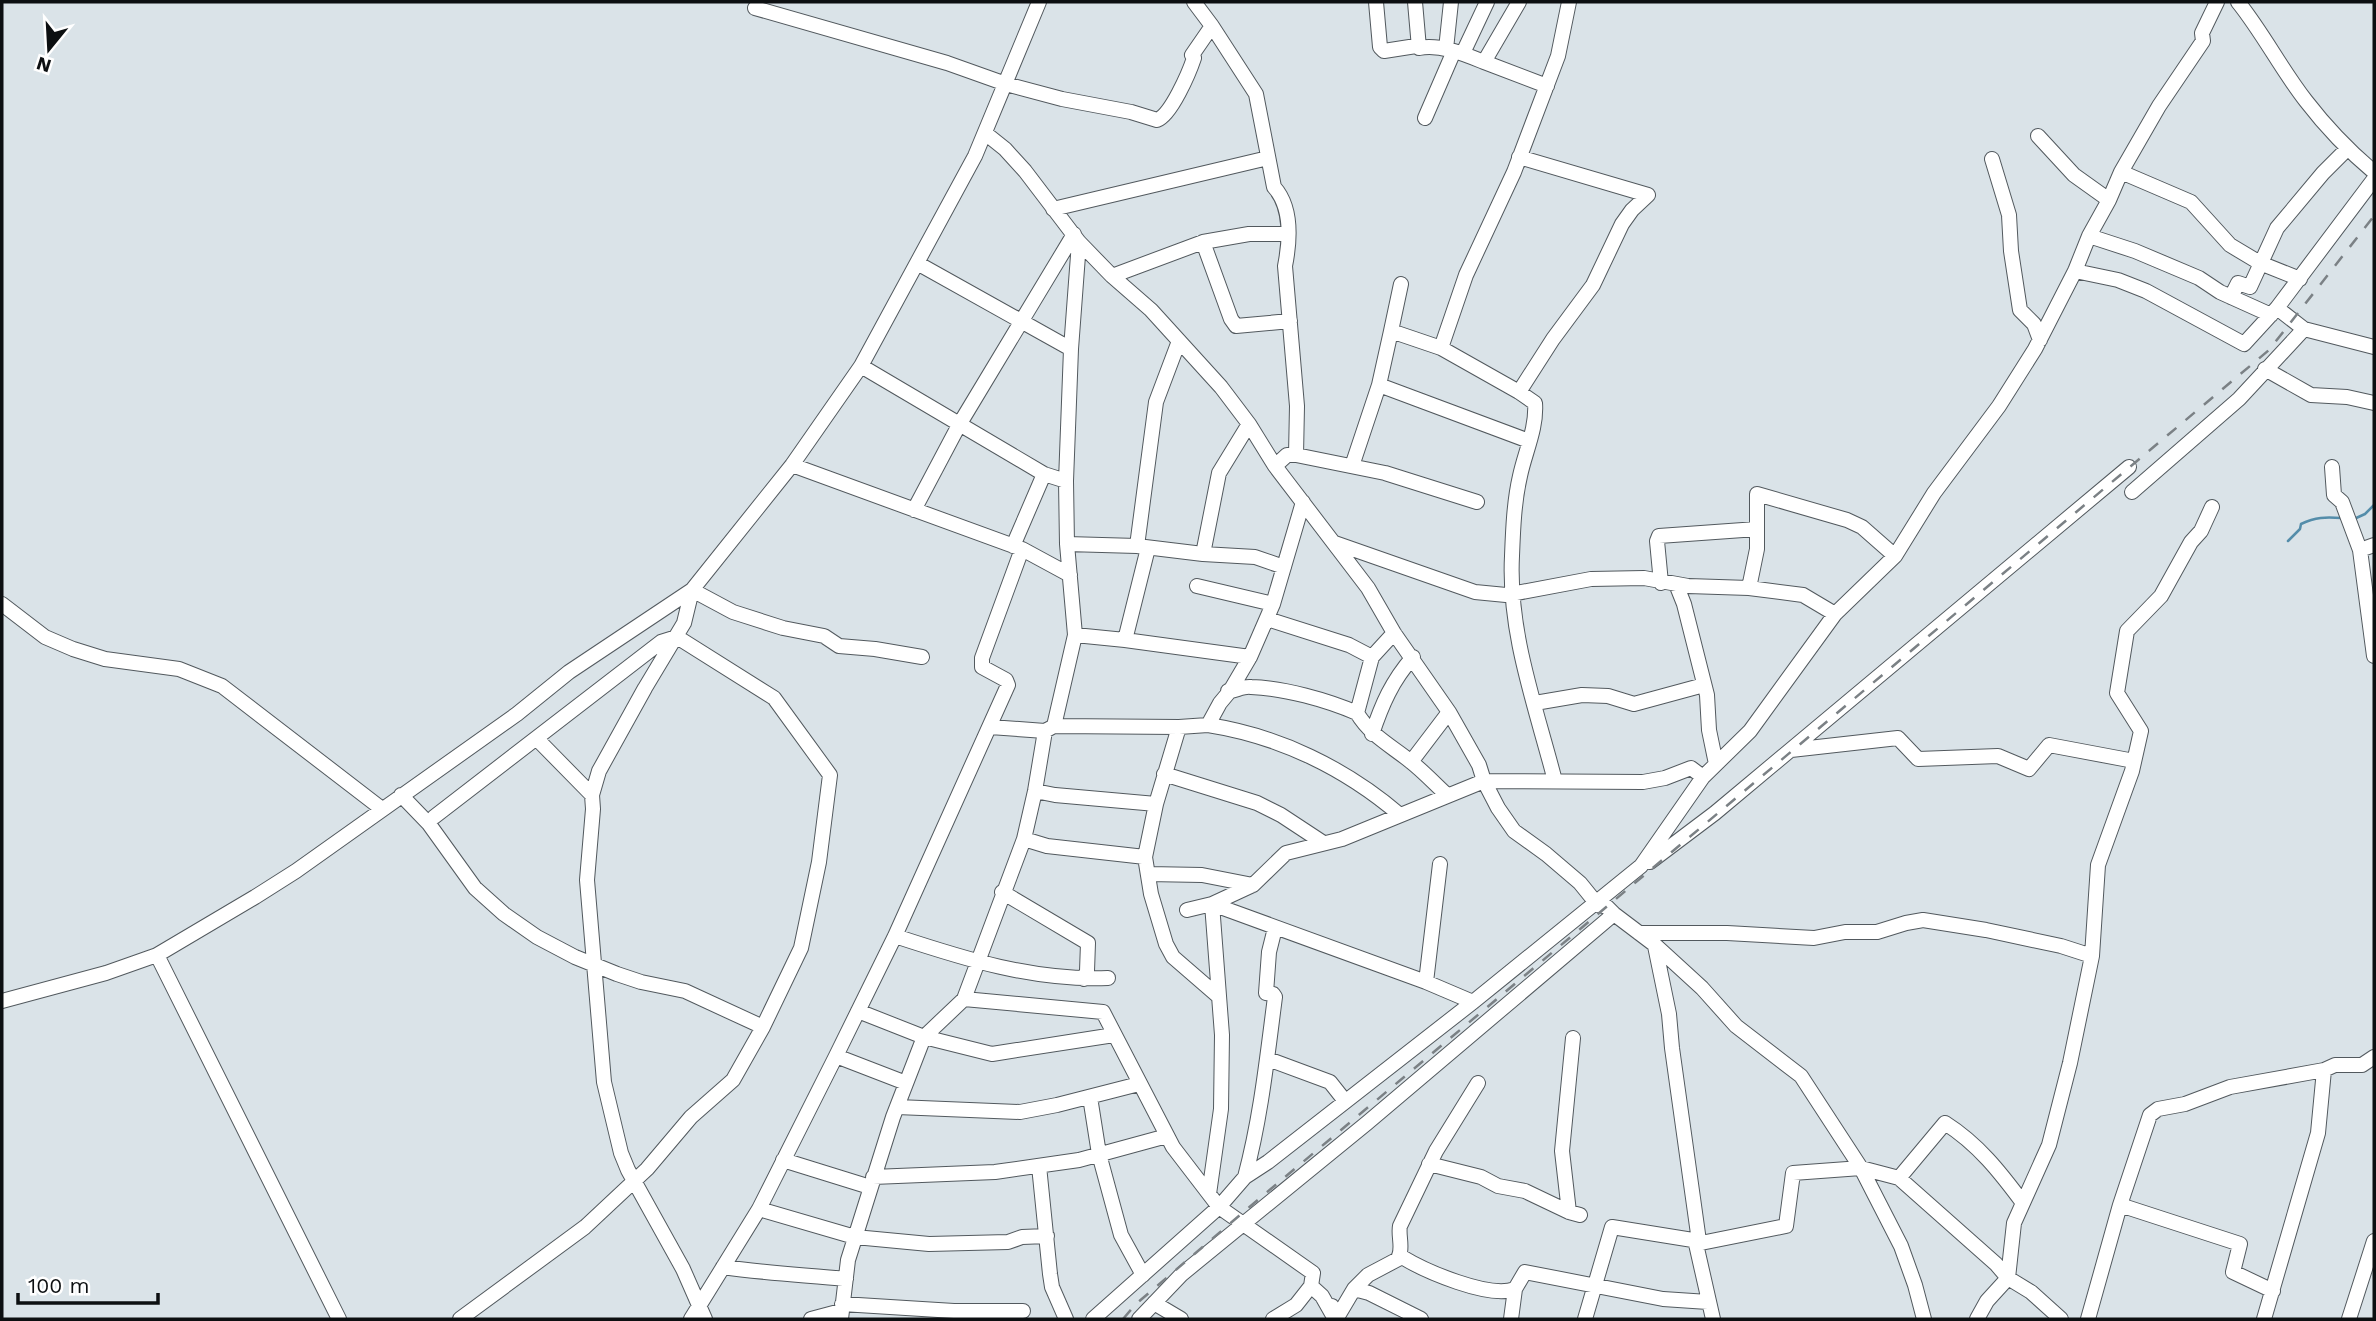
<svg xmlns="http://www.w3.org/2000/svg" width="2376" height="1321" viewBox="0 0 2376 1321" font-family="'Work Sans',sans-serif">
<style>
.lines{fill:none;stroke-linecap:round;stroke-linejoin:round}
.stream{stroke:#548daa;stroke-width:2.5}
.minor-casing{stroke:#52595e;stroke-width:16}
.minor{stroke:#fff;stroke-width:14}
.rail{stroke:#7b8185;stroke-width:2.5;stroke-dasharray:12 12;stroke-linecap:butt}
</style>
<rect width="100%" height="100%" fill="#dae3e8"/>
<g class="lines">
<!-- stream -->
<path class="stream" d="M2354,519L2365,514L2374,505
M2288,541L2300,529L2301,524C2316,517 2325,517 2341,518"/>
<defs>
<path id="minor" d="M1194,2L1212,26
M1376,2L1380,47L1384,51L1416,46L1419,48C1441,44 1464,54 1484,62
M1415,2L1419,48
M1519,2L1484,62L1547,86
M2238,2C2263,33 2281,69 2306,101C2326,127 2349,151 2374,172
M755,8L947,63L1006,84L1062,99L1131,112L1157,120C1171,115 1189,73 1194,58L1192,55L1212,26L1256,94L1274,187C1292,207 1290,241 1285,266L1297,406L1296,455
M1446,49L1451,2
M1463,53L1487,2
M1425,118L1454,51
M985,133L1005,149L1025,171L1079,242L1112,276L1151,310L1221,387L1249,424L1275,466L1368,588L1394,633L1449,712L1479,765L1484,781L1498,808L1514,831L1546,854L1580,883L1597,904L1607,907L1614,914L1655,945L1702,988L1736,1026L1801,1076L1861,1168L1901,1246L1915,1285L1924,1319
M2038,136L2074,175L2109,200
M1519,157L1648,195
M1992,159L2009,215L2011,251L2020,310L2034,324L2040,340
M2121,172L2191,202L2230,245L2260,263L2300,279
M1053,209L1268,158
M2089,236L2135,251L2199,278L2220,292L2271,315
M1203,242L1249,234H1287
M917,263L1071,349
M2075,271L2118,280L2146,291L2244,344L2277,308L2374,179
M1112,276L1203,242L1231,319L1236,326L1290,321
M2231,297L2238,283L2250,287L2277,228L2323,173L2347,149
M2277,308L2304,329L2374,347
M1391,331L1401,284
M1441,348L1466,275L1514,172L1558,56L1569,2
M861,366L1044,474L1066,481
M2265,369L2311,395L2347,397L2374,403
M1379,385L1529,441
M1519,392L1553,339L1593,285L1622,224L1632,210L1648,195
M1275,466L1287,455H1296L1385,473L1477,502
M1352,466L1379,385L1391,331L1441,348L1519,392L1535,403C1537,428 1525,452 1520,476C1514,502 1513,530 1512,556C1508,633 1536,707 1555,781
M2332,467L2334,495L2342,502L2360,550
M2132,492L2239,399L2304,329
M1303,502L1273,604L1250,657L1230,691C1237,690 1244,686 1251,687C1284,688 1327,700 1357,713L1372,657L1394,633
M914,510L959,425L1074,234
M1335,543L1475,592L1506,595L1591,579L1644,578L1688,586L1749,588L1803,595L1835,614
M1067,544L1137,546L1203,554L1219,473L1249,424
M2374,545L2360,550L2374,656
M1013,546L1044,474
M1137,546L1156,402L1179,341
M1022,549L1070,575
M1203,554L1255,557L1284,567
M1661,583L1657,541L1659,536L1757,529
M1676,584L1684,604L1707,695L1709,730L1716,764
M1197,586L1273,604
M1749,588L1757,549V494L1847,520L1862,527L1895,556
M2,604L45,637L73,649L105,659L179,669L222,686L382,809
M1267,619L1349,645L1372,657
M1075,635L1125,640L1250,657
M1125,640L1148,548
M1228,691H1230L1220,703L1208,725C1279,736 1345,768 1400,815
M1535,703L1582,695L1608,696L1634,704L1704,685
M1357,713C1370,735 1390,745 1410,761C1423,771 1435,784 1447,795
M1054,726L1179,727L1208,725
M990,727L1045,731
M1179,727L1156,804L1145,857L1151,894L1166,944L1173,957L1218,996
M1372,734C1382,704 1392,681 1413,657
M537,739L592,795
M1791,750L1898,738L1918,759L1998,756L2029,769L2049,745L2134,761
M1411,762L1449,712
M1164,774L1257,803L1281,815L1322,842
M1035,791L1055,795L1156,804
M401,795L429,824L475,888L504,914L537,937L575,957L617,974L641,982L685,991L763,1027
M434,817L661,642L677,637L774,698L830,775L819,862L801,948L763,1027L733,1080L691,1117L647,1169L585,1227L460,1319
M1024,839L1047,846L1145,857
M1650,862L1715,813L2129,467
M1148,874L1202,875L1253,885
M1002,892L1088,943L1087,971L1084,979
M1187,910L1212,904L1426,982L1473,1002
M1639,933H1727L1814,938L1845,932H1877L1906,923L1923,920L1986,930L2061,946L2092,956
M895,936C965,959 1033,981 1108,978
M1655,946L1669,1014L1672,1048L1699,1241L1696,1244L1713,1319
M157,955L339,1319
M1426,982L1440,864
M964,999L1103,1012L1173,1147L1219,1207L1313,1273L1311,1286L1322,1296L1335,1319
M2,1001L106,973L157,955L255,897L296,871L517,714L569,672L692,590L792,465L861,366L975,156L1039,2
M858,1011L924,1037L992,1054L1114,1035
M836,1056L906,1083
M1268,1059L1330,1082L1345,1101
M1090,1097L1099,1154L1121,1235L1143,1275
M897,1107L1020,1112L1057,1105L1139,1084
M783,1160L870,1187
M1429,1164L1481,1177L1498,1186L1525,1191L1569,1212L1580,1215
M1039,1166L1050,1274L1052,1287L1066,1319
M873,1177L995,1172L1079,1160L1167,1136
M1245,1177C1261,1117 1267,1058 1275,997L1273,994L1266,993L1269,952L1275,928
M1899,1178L1945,1123C1978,1144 2000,1172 2023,1203
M1209,1194L1221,1109L1222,1035L1212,904L1253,885L1286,853L1342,839L1484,781L1643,782L1665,778L1691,768L1703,777
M2120,1205L2240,1244L2233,1272L2273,1291
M759,1209L855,1237L929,1244L1008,1242L1022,1237L1047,1236
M1569,1212L1562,1151L1573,1038
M1696,1244L1786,1226L1793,1173L1861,1168L1899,1178L1996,1264L2008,1278L2031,1292L2061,1319
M1402,1257L1399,1256C1403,1247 1398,1235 1400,1226L1436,1151L1478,1083
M723,1267C763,1273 805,1275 846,1279
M1354,1289L1369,1293L1421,1319
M1154,1303L1181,1319
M842,1304L954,1311H1023
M1332,1306L1338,1316L1354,1289L1368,1275L1402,1257C1425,1271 1489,1299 1515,1289L1525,1272L1663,1299L1708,1302
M691,1319L759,1209L836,1056L895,936L1008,685L1006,680L982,667V658L1022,549L792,465
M705,1319L683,1269L628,1170L621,1153L604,1082L587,880L593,809L592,795L599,771L645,688L684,623L692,590L733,612L783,628L824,636L839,646L875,649L922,657
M811,1319L841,1311
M841,1319L848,1260L893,1117L924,1037L964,999L1024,839L1035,791L1045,731L1054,726L1075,635L1067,544L1066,481L1071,349L1079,242
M1093,1319L1219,1207L1245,1177L1268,1162L1473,1002L1641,866L1703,777L1750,731L1835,614L1895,556L1934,493L1999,406L2035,349L2075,271L2089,236L2109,200L2121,172L2159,106L2203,41L2202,33L2217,2
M1139,1319L1182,1274L1367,1123L1614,914
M1273,1319L1296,1305L1311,1286
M1511,1319L1515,1289
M1585,1319L1612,1227L1699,1241
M1977,1319L1987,1301L2008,1278L2014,1223L2049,1145L2070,1063L2092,956L2098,865L2132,771L2141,731L2117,693L2127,631L2161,596L2191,542L2201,531L2212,507
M2088,1319L2120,1205L2150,1115L2158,1109L2185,1104L2230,1087L2324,1070L2335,1065H2362L2374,1057
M2264,1319L2318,1133L2324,1070
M2349,1319L2374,1241"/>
</defs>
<!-- minor casing -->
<use href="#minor" class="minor-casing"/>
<!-- minor -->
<use href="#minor" class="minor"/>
<!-- rail -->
<path class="rail" d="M1123,1319L1136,1304L1247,1209L2269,350L2374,216"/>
</g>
<!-- border -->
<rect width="2376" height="1321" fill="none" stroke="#0c0f11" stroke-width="7"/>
<!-- north arrow -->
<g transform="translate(49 49) rotate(198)" stroke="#ffffff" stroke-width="5" paint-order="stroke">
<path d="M0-5L12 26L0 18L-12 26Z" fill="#0c0f11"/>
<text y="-10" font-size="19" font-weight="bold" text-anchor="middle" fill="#0c0f11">N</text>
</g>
<!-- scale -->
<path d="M18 1293v10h140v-10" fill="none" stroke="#0c0f11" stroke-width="3.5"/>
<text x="28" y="1293" font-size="21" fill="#0c0f11" stroke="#ffffff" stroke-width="5" paint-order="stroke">100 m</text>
</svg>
